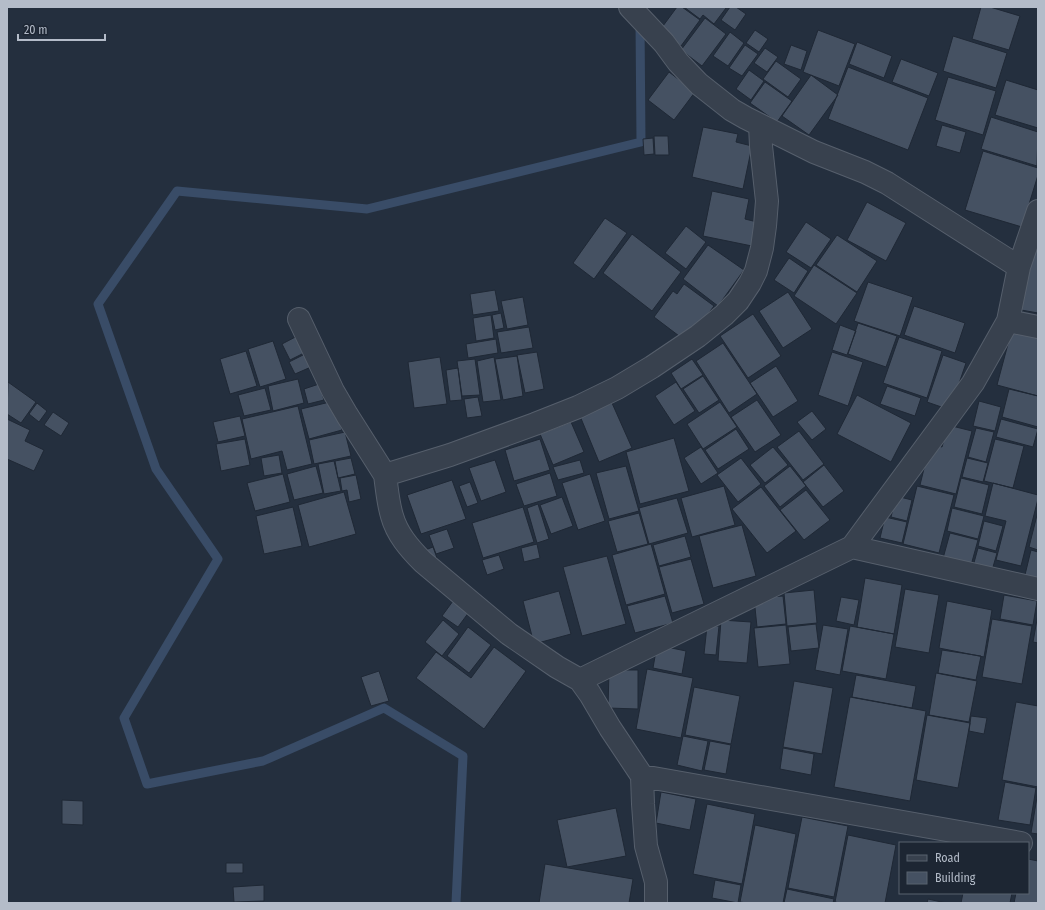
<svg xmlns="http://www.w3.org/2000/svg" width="1045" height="910" viewBox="0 0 1045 910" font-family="'Fira Sans Condensed',sans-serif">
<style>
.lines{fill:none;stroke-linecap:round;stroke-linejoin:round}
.stream{stroke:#394c67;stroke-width:9}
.building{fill:#455162;stroke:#1f2835}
.minor-casing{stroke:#565f6c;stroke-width:24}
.minor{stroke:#38414e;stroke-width:22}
</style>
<rect width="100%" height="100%" fill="#242f3e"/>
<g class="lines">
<!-- stream -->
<path class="stream" d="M456,903L463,756L384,708L263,761L147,784L124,718L218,559L156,469L98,304L177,191L367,209L641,142L640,22"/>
</g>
<!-- building -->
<path class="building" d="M677,7H682L700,20L681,46L660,30Z
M684,7H724L726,8L714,24L703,15L700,19Z
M730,7H736L746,14L735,30L721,20Z
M981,7H990L1020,16L1009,50L972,39Z
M705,18L726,34L702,66L681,50Z
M755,30L768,39L759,52L746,43Z
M818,30L855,44L839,86L803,72Z
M730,32L744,43L728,66L713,56Z
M953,36L1007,53L996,88L943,71Z
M857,42L892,56L884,78L849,64Z
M745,45L758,54L742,76L729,68Z
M791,45L807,51L801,70L784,64Z
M765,48L778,57L767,72L754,63Z
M901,59L938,73L929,96L892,82Z
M776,61L801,79L788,97L763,79Z
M848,67L928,98L908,150L828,119Z
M749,70L764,81L751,100L736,89Z
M669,72L695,92L674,120L648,100Z
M811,75L838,95L809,135L782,116Z
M948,77L996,91L983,135L935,120Z
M1006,80L1038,90V128L995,115Z
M765,82L792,101L777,122L750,103Z
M991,117L1038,132L1037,166L981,149Z
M942,125L966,132L960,153L936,146Z
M703,127L738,134L736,142L752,146L743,189L692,177Z
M654,136H668L669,155H655Z
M653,138L654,154L644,155L643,139Z
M983,151L1038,168V175L1022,227L965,210Z
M712,191L749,199L745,219L757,222L752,246L703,236Z
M867,202L906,223L886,261L847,240Z
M605,218L627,233L594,279L573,263Z
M806,222L831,239L811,268L786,252Z
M686,226L706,242L686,269L665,253Z
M632,234L681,272L652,311L603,273Z
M837,235L877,261L857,292L816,265Z
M1035,241H1038V313L1021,310Z
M708,245L744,270L718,306L683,279Z
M789,258L808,271L794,293L774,280Z
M814,265L857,293L836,324L794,296Z
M868,282L913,297L900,336L854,321Z
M684,284L714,306L687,342L654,317L673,291L677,294Z
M495,290L499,311L473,315L470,294Z
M788,292L812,329L783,348L759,311Z
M523,297L528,325L507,329L501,301Z
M914,306L965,323L955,353L904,335Z
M501,313L504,328L495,330L492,315Z
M753,314L781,356L748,378L720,336Z
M491,315L494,338L476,341L473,318Z
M858,323L897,336L886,367L848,354Z
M840,325L856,331L847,355L832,350Z
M529,327L533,348L501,353L497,332Z
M1012,329L1038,336V396L997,385Z
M301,334L310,350L290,360L282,344Z
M899,337L942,351L927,398L883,383Z
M496,339L498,353L468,358L466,344Z
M273,341L286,379L260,387L248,349Z
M723,343L757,394L729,413L696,361Z
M246,351L257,386L230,394L220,359Z
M537,352L544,389L525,393L517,355Z
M832,352L863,362L848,406L818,395Z
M305,354L311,367L295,374L289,362Z
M943,355L966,363L950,410L927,402Z
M517,356L523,396L503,400L495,359Z
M440,357L447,404L414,408L408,362Z
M494,357L501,400L483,402L477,361Z
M475,359L480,395L462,396L457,361Z
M692,359L703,375L681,389L671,373Z
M776,366L798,401L773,417L750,383Z
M458,368L462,400L450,401L446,370Z
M703,376L719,400L699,413L683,389Z
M298,379L304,403L273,411L268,386Z
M8,382L36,402L21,423L7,414Z
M676,382L695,411L674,425L655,396Z
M319,384L324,400L308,404L304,389Z
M887,386L921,398L915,416L880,404Z
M265,388L271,410L244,416L238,395Z
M1009,389L1038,396V427L1002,417Z
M857,395L911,423L891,462L837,434Z
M478,397L482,416L467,418L464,399Z
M757,400L781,435L755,452L731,417Z
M334,401L342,430L309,439L301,409Z
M979,401L1001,407L995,431L973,426Z
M720,402L737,427L703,449L687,424Z
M37,403L47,411L39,422L29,414Z
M612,403L632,448L599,462L580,416Z
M298,406L312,464L287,470L282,451L251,459L242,419Z
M812,411L826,429L812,440L797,422Z
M53,412L69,423L61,436L44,425Z
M240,416L245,436L218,442L213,422Z
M7,419L30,430L25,441L44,450L34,471L7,459Z
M1001,419L1038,429L1033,447L996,437Z
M571,422L584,452L553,465L540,434Z
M948,425L972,431L956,494L920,485L930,444L942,447Z
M976,428L994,432L986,462L968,457Z
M736,429L749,449L718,469L705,450Z
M799,431L824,464L803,480L777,447Z
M345,432L351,456L314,464L309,440Z
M674,438L689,491L640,504L626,452Z
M245,439L250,465L221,471L216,444Z
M540,439L550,470L514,481L505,450Z
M995,439L1024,446L1013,488L984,481Z
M701,447L718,473L701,484L684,458Z
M773,447L788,465L765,483L750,465Z
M279,455L282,473L264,476L261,458Z
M351,458L355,474L338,478L335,461Z
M741,458L761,484L738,502L717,475Z
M967,458L988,463L983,482L962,477Z
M495,460L506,492L481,501L469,468Z
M580,460L584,473L558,480L553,467Z
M334,461L341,491L324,494L318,464Z
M824,465L844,491L823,507L803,482Z
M316,466L323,493L294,500L287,474Z
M626,466L639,511L609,519L596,473Z
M790,466L806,486L780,507L764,486Z
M550,473L557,496L524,506L516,484Z
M283,474L290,502L255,511L247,483Z
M590,474L605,521L578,530L562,483Z
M356,475L361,499L349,502L347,490L342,491L340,478Z
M961,478L989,485L982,514L954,507Z
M452,480L466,519L421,534L407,495Z
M470,482L478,503L467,507L459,486Z
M993,483L1038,495V499L1021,566L996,560L1006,521L985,516Z
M724,486L735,525L692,537L681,498Z
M917,486L954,495L939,553L903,544Z
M761,487L796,531L767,553L732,509Z
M806,490L830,520L804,540L780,510Z
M344,492L356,534L309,547L298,505Z
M896,496L912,500L907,521L891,517Z
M562,497L573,526L551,534L540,505Z
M677,498L688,533L649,544L639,508Z
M538,504L549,539L537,543L527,508Z
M293,507L302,546L264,554L256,516Z
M523,507L534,542L483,558L472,523Z
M952,508L984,516L978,539L947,531Z
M1038,511V550L1029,547Z
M639,513L648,544L617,552L608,521Z
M885,517L907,522L902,543L880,538Z
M984,521L1003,526L996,551L978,546Z
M742,525L756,576L713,588L699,536Z
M447,529L454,548L436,554L429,535Z
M950,533L978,540L970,569L942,562Z
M685,536L691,557L659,566L653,545Z
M537,544L540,558L524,562L521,548Z
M651,544L665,594L626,605L612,555Z
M433,547L437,558L424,562L420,552Z
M978,548L997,553L991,574L972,570Z
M1031,550L1038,552V582L1024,579Z
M499,555L504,569L487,575L482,560Z
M607,556L626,624L582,636L563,567Z
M691,559L704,604L672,613L659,567Z
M865,578L902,585L894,634L857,627Z
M905,589L939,595L929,653L895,647Z
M814,590L817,623L787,626L784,593Z
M559,591L571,634L534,644L523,601Z
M1004,595L1037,601L1033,625L1000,619Z
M665,596L673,623L635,633L627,606Z
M783,596L786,624L757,627L754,598Z
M841,597L859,600L854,625L836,621Z
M453,601L469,612L458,627L442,616Z
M947,601L992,610L984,657L939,648Z
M1038,614V643L1033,642Z
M992,619L1032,626L1022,684L982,677Z
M443,620L459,634L442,656L425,642Z
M721,620L751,622L747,663L718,661Z
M816,624L819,648L791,651L788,627Z
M786,625L790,664L758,667L754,628Z
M823,625L848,629L840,675L815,670Z
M707,626H719L716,655L704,654Z
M850,626L894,634L886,679L842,671Z
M468,627L491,645L469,673L447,656Z
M657,645L686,651L682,674L653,668Z
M494,647L526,671L484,729L416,678L436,652L471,678Z
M942,650L981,656L976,680L938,673Z
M647,669L693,678L681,738L636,729Z
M609,670H638V709L608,708Z
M379,671L389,701L371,706L361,677Z
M936,673L977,681L969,722L929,715Z
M856,675L916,686L912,708L852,697Z
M794,681L833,688L822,754L783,747Z
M694,687L740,696L731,744L685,735Z
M850,697L926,711L910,801L834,787Z
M1016,702L1038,706V787L1002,780Z
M927,715L970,723L958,788L916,780Z
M971,716L987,718L984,734L969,731Z
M683,736L708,741L702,771L677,765Z
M710,741L731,745L726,774L704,770Z
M783,748L814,754L811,775L780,769Z
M1005,782L1036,788L1030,825L998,820Z
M1038,791V834L1031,833Z
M661,792L696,799L690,830L656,823Z
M62,800L83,801V825L62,824Z
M707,804L755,814L742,884L693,874Z
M616,808L626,856L567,867L557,820Z
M802,817L848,826L834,897L788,888Z
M755,825L796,834L783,903H747L740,902Z
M848,835L896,845L885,903H840L835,902Z
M1028,859L1038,861V903H1014L1016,893H1028Z
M226,863H243V873H226Z
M545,864L633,879L629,903H539Z
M715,880L741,885L738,903L712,898Z
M264,885V901L234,902L233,887Z
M787,889L834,899L833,903H784Z
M963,893H1012L1010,903H961Z
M928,899L946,903H927Z"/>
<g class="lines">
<defs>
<path id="minor" d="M630,7L664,43L678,62L699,84L732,110L746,118L814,152L865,172L887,183L1019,267
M299,319L333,391L347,415L385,475L450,455L535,424L578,407L617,388L652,367L698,336L724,315L738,301L750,283L756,271L762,248L765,226L767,201L761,146L760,125
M1008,321L1038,327
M385,475C387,489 388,503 392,516C397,534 409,548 423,562L509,634L557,667L580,680
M852,547L1038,589
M642,776L1021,843
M656,903V882L646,846L643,804L642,776L610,728L590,694L580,680L852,547L973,383L1008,321L1019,267L1038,211"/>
</defs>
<!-- minor casing -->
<use href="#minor" class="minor-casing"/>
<!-- minor -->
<use href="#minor" class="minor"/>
</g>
<!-- border -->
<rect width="1045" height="910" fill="none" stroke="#b4bcc9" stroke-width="16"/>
<!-- legend -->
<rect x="899" y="842" width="130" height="52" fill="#1d2633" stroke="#59626f"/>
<rect x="907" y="855" width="20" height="6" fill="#38414e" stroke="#59626f"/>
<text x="935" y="862" font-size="12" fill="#b4bcc9">Road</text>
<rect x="907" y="872" width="20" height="12" fill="#455162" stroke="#59626f"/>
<text x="935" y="882" font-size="12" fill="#b4bcc9">Building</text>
<!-- scale -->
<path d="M18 34v6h87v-6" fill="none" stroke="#b4bcc9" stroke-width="2"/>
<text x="24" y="34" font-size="12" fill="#b4bcc9" stroke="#1d2633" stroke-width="3" paint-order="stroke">20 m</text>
</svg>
